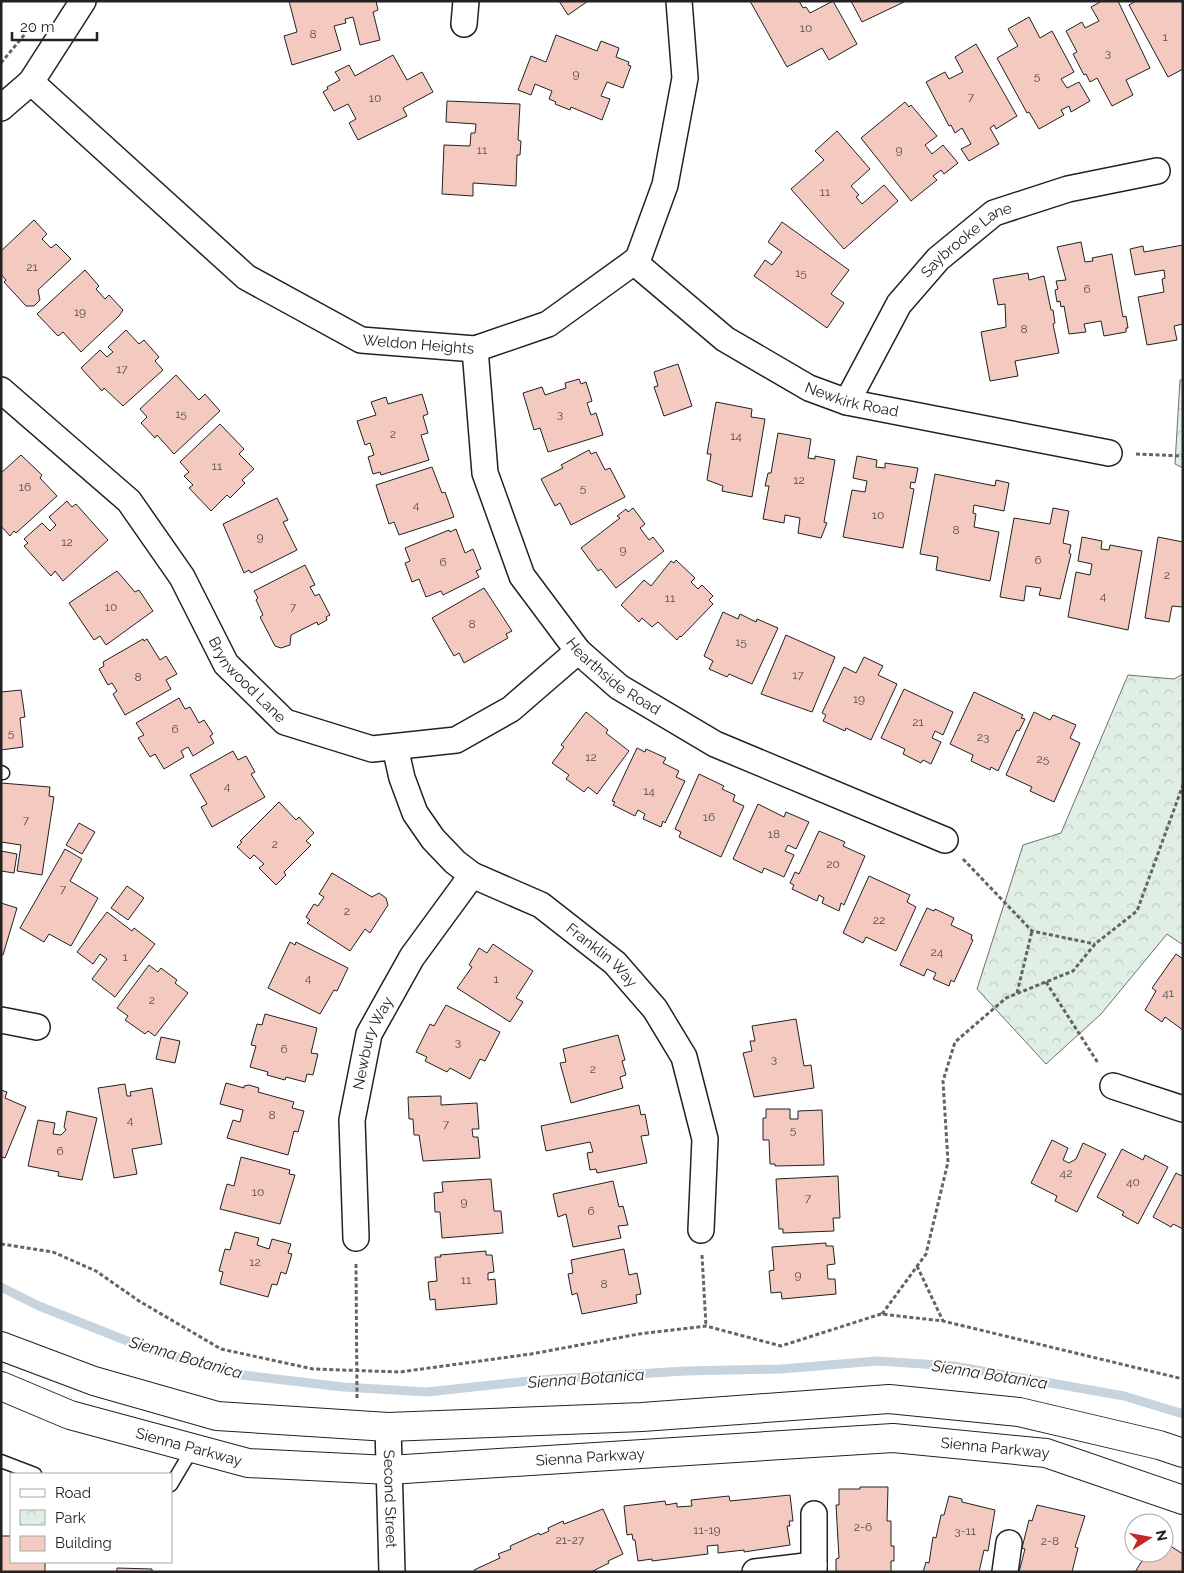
<svg xmlns="http://www.w3.org/2000/svg" width="1184" height="1573" viewBox="0 0 1184 1573" font-family="Raleway,sans-serif">
<style>
.park{fill:url(#park-crowns);stroke:#6f6f6f}
.lines{fill:none;stroke-linecap:round;stroke-linejoin:round}
.stream{stroke:#c7d3dd;stroke-width:9}
.building{fill:#f3c9c0;stroke:#222}
.lane-casing{stroke:#222;stroke-width:15}
.street-casing{stroke:#222;stroke-width:28}
.secondary-casing{stroke:#222;stroke-width:30}
.path{stroke:#646464;stroke-width:3;stroke-dasharray:4 2.5;stroke-linecap:butt}
.lane{stroke:#fff;stroke-width:12}
.street{stroke:#fff;stroke-width:25}
.secondary{stroke:#fff;stroke-width:28}
.labels{text-anchor:middle;stroke-width:4;stroke-linejoin:round;paint-order:stroke}
.number-label{font-size:12px;fill:#564c4a}
.street-label{font-size:15px;fill:#222;stroke:#fff}
.water-label{font-size:16px;font-style:italic;fill:#222;stroke:#fff}
</style>
<defs>
<pattern id="park-crowns" width="20" height="18" patternUnits="userSpaceOnUse" patternTransform="scale(1.25)"><rect width="20" height="18" fill="#e0efe3"/><path d="M2 6a3 3 0 1 1 6 0M12 15a3 3 0 1 1 6 0" fill="none" stroke="#c0cdc2"/></pattern>
</defs>
<rect width="100%" height="100%" fill="#fff"/>
<!-- park -->
<path class="park" d="M1180,380H1183V468L1175,464Z
M1183,674V945L1167,934L1101,1014L1046,1064L977,989L1023,845L1061,833L1128,675L1174,679Z"/>
<g class="lines">
<!-- stream -->
<path class="stream" d="M1,1287L39,1306L145,1348L234,1374L343,1387L427,1392L537,1380L685,1371L781,1369L877,1361L954,1366L1124,1396L1183,1414"/>
</g>
<!-- building -->
<path class="building" d="M289,1H376L378,10L373,12L380,40L360,45L353,17L345,19L346,23L334,26L341,50L292,65L284,36L297,32Z
M559,1H588L568,15Z
M750,1H799L803,8L806,7L810,13L833,1L857,44L829,60L822,48L787,67Z
M851,1H906L862,22Z
M1102,1H1118L1150,68L1126,80L1133,95L1112,106L1097,78L1090,82L1086,74L1084,75L1073,54L1077,52L1066,31L1082,22L1085,28L1099,21L1091,7Z
M1136,1H1183V69L1168,77L1129,5Z
M1029,17L1040,38L1052,31L1074,72L1061,79L1067,88L1079,82L1090,101L1071,112L1069,106L1061,110L1064,115L1039,129L1029,112L1027,113L997,58L1018,46L1008,29Z
M556,35L597,51L601,41L619,48L616,57L629,62L628,65L631,66L623,88L607,82L601,96L610,99L602,120L571,107L570,110L555,104L556,102L549,99L552,91L535,84L531,95L518,90L531,56L546,62Z
M976,44L1017,116L996,129L994,125L990,128L999,144L969,161L961,149L971,144L962,128L955,133L951,125L949,126L926,82L945,72L949,79L963,72L955,57Z
M393,55L407,80L422,72L433,92L403,108L407,116L358,140L349,123L356,119L348,104L334,111L323,92L328,89L327,87L340,80L335,72L349,65L355,76Z
M447,101L520,104L518,140L521,141L520,155H517L516,186L473,183V196L442,194L444,145L470,146L471,133H475L476,124L446,122Z
M905,102L909,107L911,105L937,136L925,145L932,154L943,145L958,163L944,174L941,170L933,176L937,180L911,201L861,138Z
M837,131L870,169L851,186L859,195L856,197L862,204L884,185L898,201L844,249L791,189L824,160L815,151Z
M34,220L47,234L42,239L51,248L56,244L71,259L38,290L40,300L34,306H26L4,282L6,280L1,274V251Z
M782,222L849,270L831,294L844,303L827,328L754,276L765,260L772,265L782,252L768,242Z
M1081,242L1085,262L1093,261L1092,258L1112,254L1123,317L1126,316L1128,328H1126V332L1104,336L1101,321L1084,324L1086,332L1069,334L1064,306L1061,307L1060,301L1057,302L1055,290L1058,289L1056,281L1066,280L1057,247Z
M1183,245V324L1174,326L1177,340L1147,345L1138,297L1164,292L1162,279L1165,278L1164,270L1135,275L1130,249L1143,246L1144,252Z
M85,270L99,286L96,289L105,299L109,295L123,310L119,316L81,352L63,332L58,336L37,314Z
M1028,273L1029,280L1044,276L1051,310H1053L1055,323L1053,324L1059,353L1015,361L1018,376L990,381L981,332L1006,327L1005,304L998,305L993,279Z
M126,330L139,344L144,340L159,357L155,361L163,370L123,406L104,388L102,391L81,368L100,350L107,357L113,352L108,347Z
M678,364L692,406L664,416L654,387L658,386L654,372Z
M176,375L199,400L205,394L220,411L174,454L157,435L155,438L141,423L147,417L140,409Z
M579,379L581,384L586,382L592,401L587,403L591,415L596,413L603,435L548,452L540,428L534,430L523,393L542,387L545,395L566,388L565,383Z
M422,394L428,414L423,416L428,433L421,435L429,460L381,475L380,472L373,474L368,457L374,455L370,443L365,445L357,421L376,415L371,402L386,397L388,404Z
M716,402L752,409L751,417L765,419L752,497L722,491L723,486L707,480L711,454H707Z
M220,424L244,449L239,454L254,469L242,480L245,483L230,498L227,495L211,511L189,488L193,485L184,476L189,472L180,462Z
M778,433L811,439L808,458L815,459V456L835,460L824,522L827,523L821,538L798,533L800,518L785,515L784,523L763,519L769,486H765L768,473H771Z
M589,450L591,454L596,452L605,470L610,468L625,497L571,525L560,503L555,506L541,479L563,468L561,465Z
M21,455L42,475L40,478L57,496L16,533L14,531L10,536L1,526V473Z
M857,456L877,460L876,467L885,468V463L918,468L915,483L911,482L910,488L914,489L903,548L843,537L852,490L865,492L867,481L853,478Z
M432,467L442,493L445,492L454,517L399,535L394,522L389,524L376,485Z
M935,474L995,486L996,480L1009,483L1004,511L974,505L973,513L976,514L974,527L999,532L990,581L936,570L938,557L920,554Z
M277,498L288,520L283,522L297,550L251,573L249,570L244,573L223,524Z
M67,501L72,507L76,504L108,540L63,581L55,571L51,576L24,546L28,543L24,539L42,523L50,531L56,525L49,517Z
M633,508L645,524L640,528L649,540L653,537L664,551L616,588L601,569L598,571L581,548L620,518L617,516L626,509L628,512Z
M1053,508L1069,511L1063,543L1071,545L1069,553L1071,554L1060,599L1039,595L1041,588L1026,586L1024,601L1000,597L1014,518L1050,524Z
M456,529L465,553L473,549L481,569L476,571L479,577L443,595L441,591L426,597L419,579L412,582L405,563L410,561L405,548L449,530L450,532Z
M1082,537L1102,541L1101,549L1109,550L1110,545L1142,551L1128,630L1068,617L1076,572L1090,575L1092,564L1078,561Z
M1158,537L1183,542V607L1172,606L1169,622L1145,618Z
M676,560L695,578L691,582L698,589L702,585L713,596L709,600L713,604L681,637L680,636L677,640L658,622L652,627L642,618L639,622L621,605L644,580L651,586L671,561L674,563Z
M305,565L315,585L310,587L315,596L319,594L330,615L326,617L327,620L318,625L317,622L291,635L290,645L281,648L275,646L260,617L263,615L256,600L258,598L254,591Z
M117,571L135,592L139,590L153,611L106,645L100,636L94,640L69,603Z
M484,588L512,631L506,634L508,638L464,663L459,653L454,656L432,618Z
M723,612L738,619L740,614L756,622L757,619L778,628L752,684L729,674L727,677L709,669L713,661L704,656Z
M786,635L835,657L812,712L761,694Z
M143,639L144,641L147,639L160,660L166,656L177,674L166,680L171,689L125,715L113,694L117,691L112,683L108,685L99,669L104,666L103,662Z
M864,657L883,666L878,675L897,684L871,740L846,728L845,731L823,721L826,715L822,713L844,667L856,673Z
M904,689L953,712L943,735L935,731L932,738L941,742L931,764L923,760L921,763L903,754L905,749L881,738Z
M21,690L25,717L20,718L23,747L1,750V692Z
M974,692L1023,715L1021,718L1025,719L1019,731L1017,730L998,771L991,767L990,770L971,761L973,755L950,744Z
M179,698L185,709L190,707L199,723L204,720L213,734L210,736L214,743L193,756L188,747L181,751L184,757L164,769L155,754L150,757L138,738L144,735L136,723Z
M586,712L608,730L606,733L629,751L597,794L588,787L584,792L566,779L569,775L552,763L564,747L561,745Z
M1034,712L1050,720L1053,715L1076,725L1070,738L1080,743L1054,802L1030,791L1032,787L1006,775Z
M637,748L645,752L646,749L666,758L663,763L679,771L676,777L685,781L665,823L663,821L661,827L643,819L645,814L638,810L635,816L613,805L615,802L612,801Z
M233,751L238,760L246,756L255,772L251,774L265,797L212,827L201,807L207,804L190,775Z
M699,774L724,786L722,789L735,795L733,801L744,806L721,857L679,837L681,832L675,829Z
M1,783L50,787L49,796L54,797L42,875L17,871L21,845L1,842Z
M279,802L296,820L299,817L314,833L306,841L311,845L284,872L286,875L276,885L259,868L264,864L254,855L250,859L237,847L242,842L240,841Z
M758,804L784,817L786,812L809,822L796,849L788,845L785,851L794,855L784,877L764,868L762,873L733,859Z
M79,823L95,832L82,854L66,845Z
M819,831L845,842L843,846L865,856L844,905L841,903L839,911L822,903L824,898L819,895L817,901L792,889L794,885L790,883L795,872L799,874Z
M65,849L82,859L70,881L98,898L71,946L49,934L44,942L20,928Z
M1,851L17,854L14,873L1,871Z
M332,873L372,897L379,893L386,898L388,905L370,933L365,929L350,951L307,923L310,920L306,917L314,904L318,906L324,897L319,894Z
M869,876L910,895L907,902L916,907L896,951L866,937L863,943L843,933Z
M127,886L144,898L128,920L111,908Z
M1,903L17,908L3,955H1Z
M927,908L934,911L935,909L954,918L951,925L972,935L971,939L973,940L954,982L951,980L949,986L933,979L936,973L927,969L924,976L900,965Z
M107,912L132,931L134,928L155,944L115,997L92,979L107,959L100,954L93,964L77,952Z
M290,942L295,945L296,942L348,968L337,991L334,990L320,1014L268,988Z
M493,944L533,971L516,998L523,1002L510,1022L457,988L472,967L469,965L479,948L487,953Z
M1176,954L1183,959V1030L1165,1017L1162,1022L1145,1010L1156,991L1152,988Z
M149,965L158,972L161,968L177,980L175,983L188,993L155,1036L148,1031L145,1034L125,1020L128,1016L117,1008Z
M446,1005L500,1032L485,1061L480,1059L470,1079L450,1068L447,1072L425,1061L427,1057L416,1052L430,1024L434,1026Z
M265,1014L317,1028L311,1053L318,1054L313,1075L307,1074L305,1082L286,1077L285,1080L267,1075L268,1072L250,1067L256,1046L251,1045L257,1024L262,1025Z
M796,1019L804,1066L811,1065L814,1088L754,1097L743,1053L752,1051L750,1041H755L752,1026Z
M618,1035L625,1060L622,1061L626,1075L620,1077L623,1088L571,1103L560,1063L566,1062L563,1049Z
M161,1037L180,1041L175,1063L156,1059Z
M226,1083L244,1088V1086L249,1085L259,1088L258,1092L294,1102L292,1108L304,1111L298,1132L294,1131L288,1155L227,1138L233,1120L240,1122L243,1110L220,1104Z
M125,1084L127,1096H131L130,1092L152,1088L162,1144L132,1149L137,1174L114,1178L98,1088Z
M1,1090L7,1092L5,1098L26,1107L5,1158L1,1157Z
M441,1096V1105L477,1103L479,1129H472L473,1137H478L480,1158L423,1161L419,1135H414L413,1119H409L408,1097Z
M639,1105L641,1115L645,1114L649,1135L641,1136L647,1163L597,1173L596,1169L590,1170L587,1153L593,1152L590,1142L546,1151L541,1126Z
M766,1109H790V1119H798V1111L822,1110L824,1165L775,1166V1164H770L769,1140H763V1118H766Z
M67,1111L97,1118L82,1180L58,1176L59,1172L28,1166L38,1120L55,1123L53,1134L61,1135L66,1130L64,1127Z
M1052,1140L1068,1148L1063,1160L1069,1163L1076,1159L1083,1143L1106,1154L1077,1212L1055,1201L1057,1196L1031,1183Z
M1122,1149L1143,1160L1145,1155L1168,1167L1138,1224L1122,1215L1124,1212L1097,1197Z
M241,1157L290,1170L289,1174L295,1175L280,1224L220,1209L227,1184L234,1186Z
M1176,1173L1182,1176L1183,1174V1229L1173,1224L1171,1227L1153,1217Z
M838,1176L840,1218H833L834,1231L783,1233V1229H779L776,1179Z
M491,1179L494,1211H501L503,1233L442,1238L440,1212H435L434,1193L443,1192L442,1182Z
M613,1181L619,1207L623,1206L628,1225L618,1226L621,1238L573,1247L566,1214L558,1217L553,1194Z
M235,1232L259,1238L257,1245L269,1249L272,1239L291,1244L288,1253L292,1254L286,1274L281,1272L277,1285L272,1284L268,1297L220,1284L223,1272L219,1271L225,1249L230,1250Z
M826,1243V1246H833L835,1264L827,1265L828,1279H835L836,1294L782,1299L781,1292L771,1293L769,1271L774,1270L772,1247Z
M624,1249L629,1275L637,1273L641,1294L636,1295L637,1303L582,1314L577,1293L572,1295L568,1274L573,1273L571,1260Z
M486,1251V1255H492L494,1272L488,1273V1280L495,1279L497,1304L436,1310L435,1299L430,1300L428,1282L437,1281L435,1257H441L440,1255Z
M860,1487H888L887,1521H891V1546H894V1561H891V1572H836V1559L839,1558L836,1505H839V1489H860Z
M790,1495L793,1521H789L790,1526H787L790,1545L744,1552V1550L718,1553V1545L707,1546L708,1554L652,1561V1559L638,1561L635,1540H633L632,1534L627,1535L624,1506L665,1501L666,1505L677,1503V1507L692,1506L691,1500L729,1496L730,1501Z
M949,1496L962,1499V1502L995,1510L988,1551L984,1550L979,1572H923L926,1562L929,1563L933,1537L936,1538L941,1515H944Z
M1037,1505L1085,1516L1075,1547L1078,1548L1072,1572H1019L1025,1549L1022,1548L1029,1520L1032,1521Z
M603,1509L623,1554L608,1561L609,1563L591,1572H475L474,1570L500,1558L498,1554L511,1549L510,1546L539,1533L540,1535L549,1531L548,1528L563,1521L564,1524Z
M1,1536H11V1562H45V1572H1Z
M1164,1542L1183,1554V1572H1135L1147,1553H1164Z
M117,1568L152,1569V1572H117Z"/>
<g class="lines">
<defs>
<path id="lane" d="M1,772L3,773
M1,1461L35,1474
M171,1485L193,1448"/>
<g id="street">
<path d="M464,24L466,1"/>
<path id="s1" d="M31,82L246,277L361,340L475,349L548,324L638,259L665,185L685,78L679,1"/>
<path d="M1,108L31,82L83,1"/>
<path id="s2" d="M634,262L725,339L809,388L847,402L1109,453"/>
<path id="s3" d="M475,349L485,473L522,576L578,651L619,687L715,744L945,840"/>
<path id="s4" d="M1,390L129,501L182,577L226,664L285,722L372,749L456,740L511,709L578,651"/>
<path id="s5" d="M847,402L899,304L938,259L994,213L1068,189L1157,171"/>
<path id="s6" d="M395,747L402,778L415,813L433,839L455,862L472,875L541,905L615,963L655,1009L684,1057L705,1139L701,1230"/>
<path d="M1,1020L37,1027"/>
<path d="M1113,1086L1183,1109"/>
<path id="s7" d="M356,1238L352,1120L369,1034L412,957L472,875"/>
<path id="s8" d="M388,1427L392,1572"/>
<path d="M755,1572L814,1565"/>
<path d="M814,1572V1514"/>
<path d="M1005,1572L1009,1543"/>
</g>
<g id="secondary">
<path d="M1,1346L94,1381L217,1416L388,1427L642,1417L889,1399L1019,1412L1159,1445L1183,1453"/>
<path id="s9" d="M1,1386L70,1415L248,1463L389,1470L893,1438L1046,1453L1183,1500"/>
</g>
</defs>
<!-- lane casing -->
<use href="#lane" class="lane-casing"/>
<!-- street casing -->
<use href="#street" class="street-casing"/>
<!-- secondary casing -->
<use href="#secondary" class="secondary-casing"/>
<!-- path -->
<path class="path" d="M1,63L34,23
M1136,454L1183,456
M963,859L1032,931L1095,944
M1046,982L1098,1063
M1017,993L1032,931
M1,1244L53,1252L96,1271L139,1301L221,1349L313,1369L400,1372L531,1354L639,1334L706,1326L781,1346L881,1314L943,1321L1183,1379
M702,1255L706,1326
M356,1264L357,1398
M917,1266L943,1321
M882,1314L926,1254L948,1162L943,1081L955,1042L1006,998L1073,971L1095,944L1137,911L1183,785"/>
<!-- lane -->
<use href="#lane" class="lane"/>
<!-- street -->
<use href="#street" class="street"/>
<!-- secondary -->
<use href="#secondary" class="secondary"/>
</g>
<g class="labels">
<!-- number labels -->
<g class="number-label">
<text x="806" y="32">10</text>
<text x="313" y="38">8</text>
<text x="1165" y="41">1</text>
<text x="1108" y="57">3</text>
<text x="576" y="78">9</text>
<text x="1037" y="80">5</text>
<text x="971" y="101">7</text>
<text x="375" y="102">10</text>
<text x="482" y="154">11</text>
<text x="899" y="154">9</text>
<text x="825" y="196">11</text>
<text x="32" y="271">21</text>
<text x="801" y="277">15</text>
<text x="1087" y="293">6</text>
<text x="80" y="316">19</text>
<text x="1024" y="333">8</text>
<text x="122" y="373">17</text>
<text x="181" y="418">15</text>
<text x="560" y="418">3</text>
<text x="393" y="438">2</text>
<text x="736" y="440">14</text>
<text x="217" y="470">11</text>
<text x="799" y="484">12</text>
<text x="25" y="491">16</text>
<text x="583" y="492">5</text>
<text x="416" y="509">4</text>
<text x="878" y="519">10</text>
<text x="956" y="534">8</text>
<text x="260" y="541">9</text>
<text x="67" y="546">12</text>
<text x="623" y="554">9</text>
<text x="1038" y="564">6</text>
<text x="443" y="566">6</text>
<text x="1167" y="579">2</text>
<text x="1103" y="600">4</text>
<text x="670" y="602">11</text>
<text x="111" y="611">10</text>
<text x="293" y="611">7</text>
<text x="472" y="628">8</text>
<text x="741" y="646">15</text>
<text x="798" y="679">17</text>
<text x="138" y="681">8</text>
<text x="859" y="703">19</text>
<text x="918" y="726">21</text>
<text x="175" y="733">6</text>
<text x="11" y="737">5</text>
<text x="983" y="741">23</text>
<text x="591" y="761">12</text>
<text x="1043" y="763">25</text>
<text x="227" y="790">4</text>
<text x="649" y="795">14</text>
<text x="709" y="821">16</text>
<text x="26" y="824">7</text>
<text x="774" y="838">18</text>
<text x="275" y="848">2</text>
<text x="833" y="868">20</text>
<text x="63" y="893">7</text>
<text x="347" y="915">2</text>
<text x="879" y="924">22</text>
<text x="937" y="956">24</text>
<text x="125" y="961">1</text>
<text x="308" y="982">4</text>
<text x="496" y="983">1</text>
<text x="1168" y="997">41</text>
<text x="152" y="1004">2</text>
<text x="458" y="1046">3</text>
<text x="284" y="1053">6</text>
<text x="774" y="1063">3</text>
<text x="593" y="1073">2</text>
<text x="272" y="1119">8</text>
<text x="130" y="1124">4</text>
<text x="446" y="1128">7</text>
<text x="793" y="1134">5</text>
<text x="60" y="1155">6</text>
<text x="1066" y="1177">42</text>
<text x="1133" y="1186">40</text>
<text x="258" y="1196">10</text>
<text x="808" y="1202">7</text>
<text x="464" y="1206">9</text>
<text x="591" y="1215">6</text>
<text x="255" y="1266">12</text>
<text x="798" y="1279">9</text>
<text x="466" y="1284">11</text>
<text x="604" y="1288">8</text>
<text x="863" y="1531">2-6</text>
<text x="707" y="1534">11-19</text>
<text x="965" y="1535">3-11</text>
<text x="570" y="1544">21-27</text>
<text x="1050" y="1545">2-8</text>
</g>
<!-- street labels -->
<g class="street-label">
<text dy="5" stroke="none"><textPath href="#s5" startOffset="205">Saybrooke Lane</textPath></text>
<text dy="5" stroke="none"><textPath href="#s1" startOffset="479">Weldon Heights</textPath></text>
<text dy="5" stroke="none"><textPath href="#s2" startOffset="261">Newkirk Road</textPath></text>
<text dy="5" stroke="none"><textPath href="#s3" startOffset="371">Hearthside Road</textPath></text>
<text dy="5" stroke="none"><textPath href="#s4" startOffset="385">Brynwood Lane</textPath></text>
<text dy="5" stroke="none"><textPath href="#s6" startOffset="308">Franklin Way</textPath></text>
<text dy="5" stroke="none"><textPath href="#s7" startOffset="198">Newbury Way</textPath></text>
<text dy="5" stroke="none"><textPath href="#s9" startOffset="198">Sienna Parkway</textPath></text>
<text dy="5" stroke="none"><textPath href="#s9" startOffset="1008">Sienna Parkway</textPath></text>
<text dy="5" stroke="none"><textPath href="#s9" startOffset="602">Sienna Parkway</textPath></text>
<text dy="5" stroke="none"><textPath href="#s8" startOffset="72">Second Street</textPath></text>
</g>
<!-- water labels -->
<g class="water-label">
<text transform="translate(186 1357) rotate(16)" y="6">Sienna Botanica</text>
<text transform="translate(990 1374) rotate(9)" y="6">Sienna Botanica</text>
<text transform="translate(586 1378) rotate(-4)" y="6">Sienna Botanica</text>
</g>
</g>
<!-- border -->
<rect width="1184" height="1573" fill="none" stroke="#222222" stroke-width="5"/>
<!-- legend -->
<rect x="10" y="1473" width="162" height="90" fill="#ffffff" stroke="#a7a7a7"/>
<rect x="20" y="1489" width="25" height="8" fill="#ffffff" stroke="#a7a7a7"/>
<text x="55" y="1498" font-size="15" fill="#222222">Road</text>
<rect x="20" y="1510" width="25" height="15" fill="url(#park-crowns)" stroke="#a7a7a7"/>
<text x="55" y="1523" font-size="15" fill="#222222">Park</text>
<rect x="20" y="1536" width="25" height="15" fill="#f3c9c0" stroke="#a7a7a7"/>
<text x="55" y="1548" font-size="15" fill="#222222">Building</text>
<!-- north arrow -->
<g transform="translate(1149 1538) rotate(79)"><circle r="24" fill="#ffffff" stroke="#a7a7a7"/>
<path d="M0-4L9 19L0 12L-9 19Z" fill="#c62828"/>
<text y="-8" font-size="14" font-weight="bold" text-anchor="middle" fill="#222222">N</text>
</g>
<!-- scale -->
<path d="M12 32v8h85v-8" fill="none" stroke="#222222" stroke-width="2.5"/>
<text x="20" y="32" font-size="15" fill="#222222" stroke="#ffffff" stroke-width="4" paint-order="stroke">20 m</text>
</svg>
